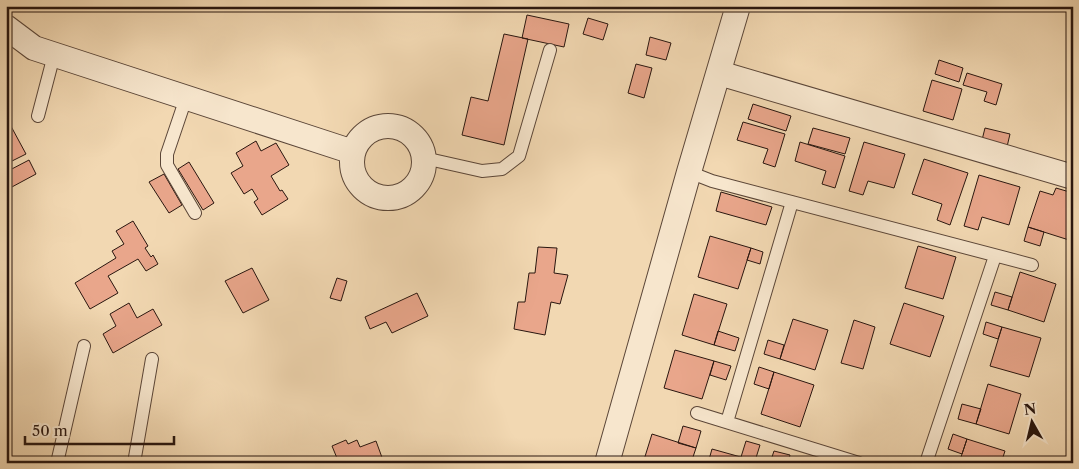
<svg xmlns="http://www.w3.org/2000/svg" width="1079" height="469" viewBox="0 0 1079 469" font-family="'Libre Caslon Text',serif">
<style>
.building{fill:#e9a68b;stroke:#29160f}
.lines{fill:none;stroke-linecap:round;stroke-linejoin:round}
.lane-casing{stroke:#5b4638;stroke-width:14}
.street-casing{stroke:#5b4638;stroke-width:26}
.lane{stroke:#f7e6cd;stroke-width:12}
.street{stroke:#f7e6cd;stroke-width:24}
</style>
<rect width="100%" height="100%" fill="#f2d8b2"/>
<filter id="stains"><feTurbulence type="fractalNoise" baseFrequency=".004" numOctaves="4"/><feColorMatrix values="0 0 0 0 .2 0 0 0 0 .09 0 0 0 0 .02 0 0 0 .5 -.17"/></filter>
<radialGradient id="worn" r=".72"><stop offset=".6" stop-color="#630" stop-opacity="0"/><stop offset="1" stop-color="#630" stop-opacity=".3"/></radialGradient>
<!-- building -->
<path class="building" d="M527,15L569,24L564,47L522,38Z
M588,18L608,24L603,40L583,34Z
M504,34L528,39L504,145L462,135L471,97L488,101Z
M650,37L671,43L666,60L646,55Z
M939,60L963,68L959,82L935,74Z
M636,64L652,68L644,98L628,93Z
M967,73L1002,84L996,105L984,101L987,92L963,85Z
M932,80L962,89L953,120L923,111Z
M753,104L791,116L786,131L748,119Z
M6,117L26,154L6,164Z
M743,122L785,134L775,167L763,163L768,149L737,140Z
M813,128L850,138L845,154L808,144Z
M985,128L1010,134L1006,151L981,144Z
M256,141L261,151L276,143L289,165L271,176L280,191L282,190L288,199L262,215L254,202L258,199L252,189L244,194L231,173L243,166L236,153Z
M800,142L845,156L835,188L822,184L826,171L795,161Z
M864,142L905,154L894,188L868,181L863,195L849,191Z
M924,159L968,173L950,225L937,220L942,204L912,194Z
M29,160L36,174L10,188L6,181V172Z
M189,162L214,203L203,210L178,169Z
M164,174L182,205L169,213L149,182Z
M979,175L1020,187L1009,225L982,217L978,230L964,226Z
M1056,188L1073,193V229L1069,240L1028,227L1040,191L1053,195Z
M721,192L772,207L766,225L716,211Z
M133,221L148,246L145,248L151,257L153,255L158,264L146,271L138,259L108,276L118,293L90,309L75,283L116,258L112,251L124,244L116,231Z
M1028,227L1044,232L1040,246L1024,241Z
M710,236L751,248L738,289L698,277Z
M918,246L956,257L943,299L905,288Z
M538,247L557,248L554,273L568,275L560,304L551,302L545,335L514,329L518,302H525L529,273H535Z
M751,248L763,252L760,264L747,260Z
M252,268L269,300L243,313L225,281Z
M1020,272L1056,284L1044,322L1008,310Z
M337,278L347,281L341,301L330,298Z
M995,292L1012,297L1008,310L991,305Z
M417,293L428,316L392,333L386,322L370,329L365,317Z
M694,294L727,304L714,345L682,335Z
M129,303L137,318L153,309L162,325L113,353L103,334L116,326L110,314Z
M904,303L944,316L930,357L890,344Z
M793,319L828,330L815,370L780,359Z
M854,320L875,327L863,369L841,363Z
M986,322L1002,327L998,339L983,334Z
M1002,327L1041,338L1029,377L990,366Z
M718,331L739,338L735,351L714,345Z
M768,340L784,345L780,359L764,354Z
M675,350L714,361L702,399L664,388Z
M714,361L731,366L726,380L710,375Z
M759,367L774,372L769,389L754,384Z
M774,372L814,385L800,427L761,414Z
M988,384L1021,394L1009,434L976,424Z
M962,404L981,409L976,424L958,419Z
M683,426L701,431L696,448L678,443Z
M652,434L696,448L691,463H643Z
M953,434L967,439L962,454L948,449Z
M967,439L1005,451L1001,463H959Z
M346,440L348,444L357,440L360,447L376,441L384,463H339L332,446Z
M746,441L760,445L755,461L741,457Z
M712,449L755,461V463H708Z
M774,451L790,455L788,463H770Z"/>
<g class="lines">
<defs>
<path id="lane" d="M186,98L167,154V165L195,213
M38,116L54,55
M424,158L482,171L502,169L519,156L550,50
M689,172L712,181L1032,265
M697,413L859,463
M727,422L792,202
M57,463L84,346
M134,463L152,359
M926,463L995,256"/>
<path id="street" d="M6,27L34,48L353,152
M719,73L1073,177
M352 162a36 36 0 1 1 72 0a36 36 0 1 1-72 0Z
M607,463L689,172L738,6"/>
</defs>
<!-- lane casing -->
<use href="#lane" class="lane-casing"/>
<!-- street casing -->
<use href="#street" class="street-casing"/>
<!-- lane -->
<use href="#lane" class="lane"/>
<!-- street -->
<use href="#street" class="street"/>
</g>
<!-- margin -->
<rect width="1079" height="469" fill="none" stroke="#f2d8b2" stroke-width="25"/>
<rect x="8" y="8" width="1064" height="454" fill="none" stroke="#29160f" stroke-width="2.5"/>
<rect x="12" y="12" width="1054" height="444" fill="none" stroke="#29160f"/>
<!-- north arrow -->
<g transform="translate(1032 422) rotate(352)" stroke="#f7e6cd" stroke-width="4" paint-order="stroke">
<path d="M0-4L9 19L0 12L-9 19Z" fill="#29160f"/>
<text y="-8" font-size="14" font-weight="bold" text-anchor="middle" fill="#29160f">N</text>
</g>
<!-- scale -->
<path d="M25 436v8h149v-8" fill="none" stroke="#29160f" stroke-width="2.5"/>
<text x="32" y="436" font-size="15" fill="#29160f" stroke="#f7e6cd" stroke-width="4" paint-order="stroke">50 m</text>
<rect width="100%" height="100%" filter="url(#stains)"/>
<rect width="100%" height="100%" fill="url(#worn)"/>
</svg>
